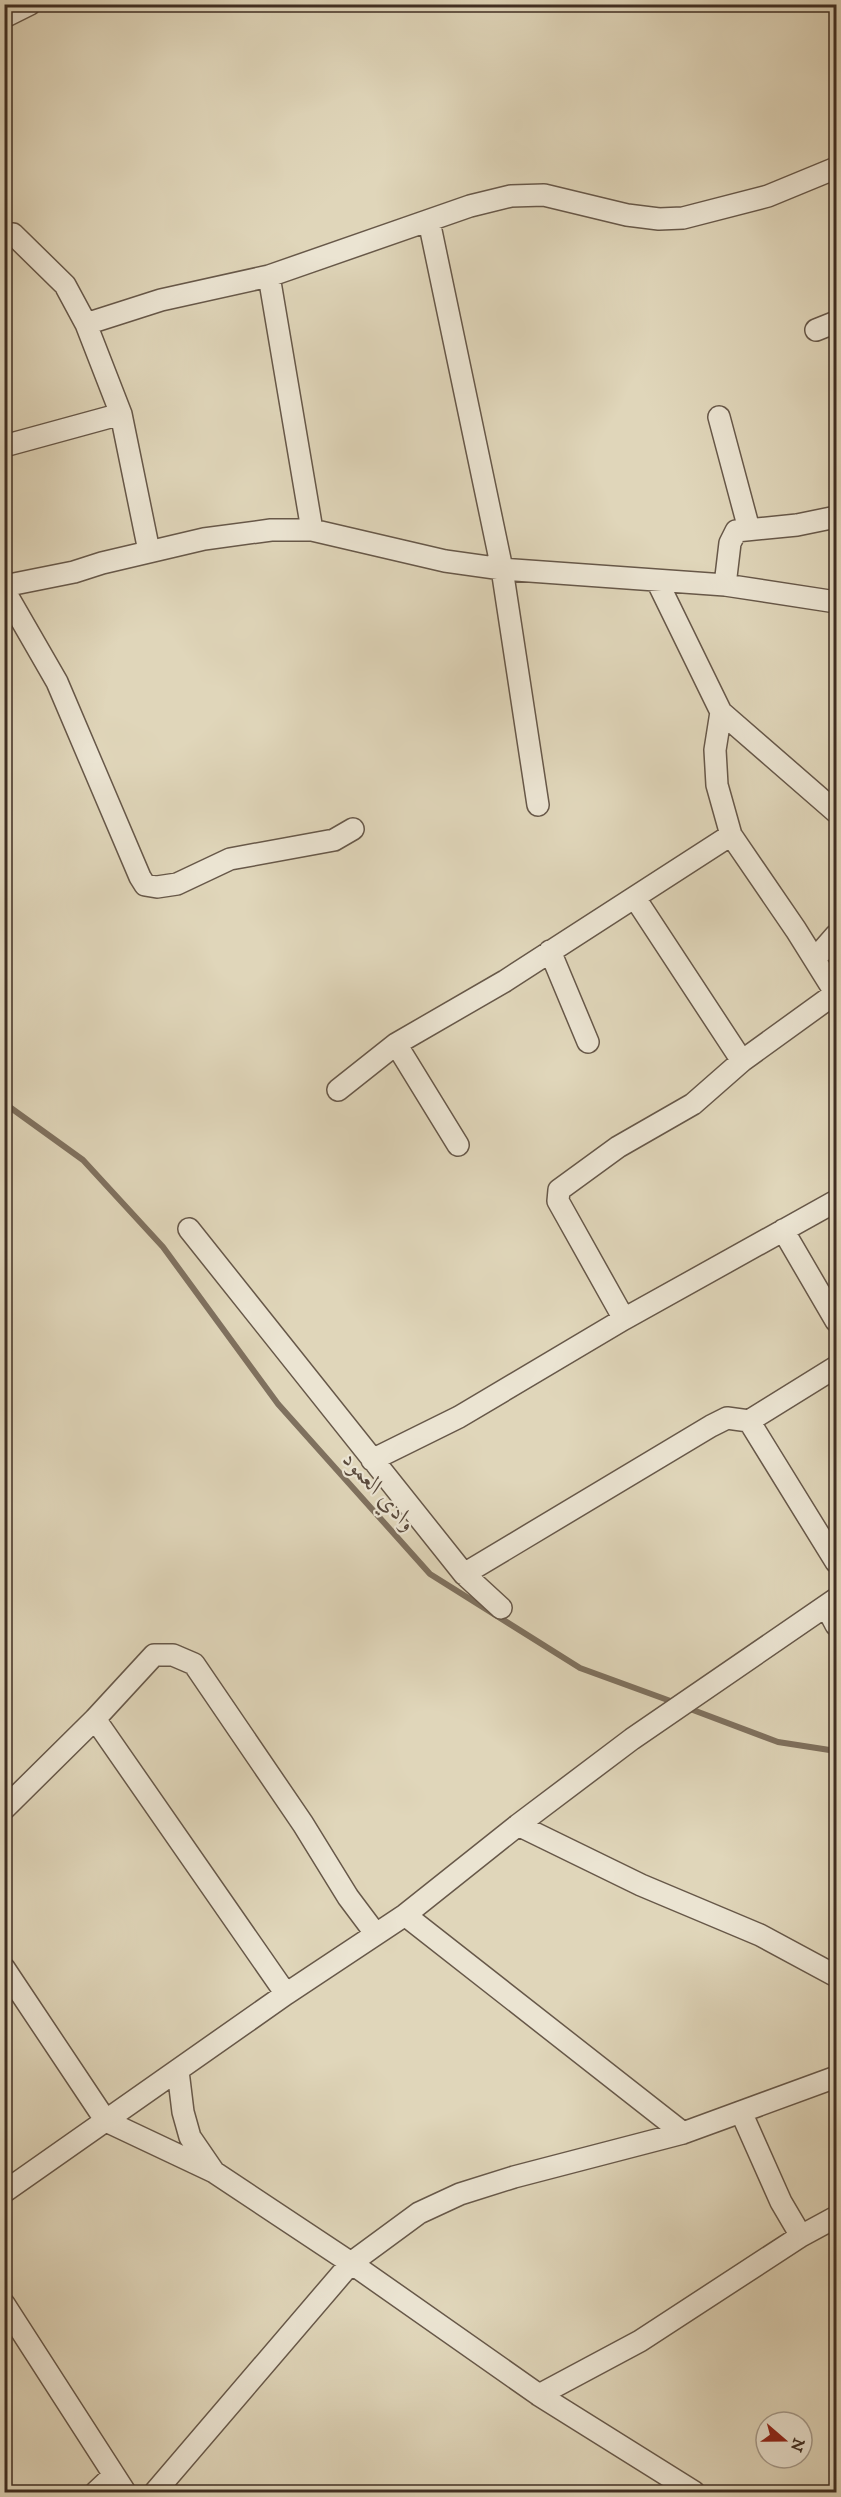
<svg xmlns="http://www.w3.org/2000/svg" width="841" height="2497" viewBox="0 0 841 2497" font-family="'IM FELL DW Pica',Amiri,serif">
<style>
.lines{fill:none;stroke-linecap:round;stroke-linejoin:round}
.stream{stroke:#7f715f;stroke-width:6}
.minor-casing{stroke:#675849;stroke-width:24}
.minor{stroke:#ebe4d2;stroke-width:21}
.labels{text-anchor:middle;stroke-width:4.5;stroke-linejoin:round;paint-order:stroke}
.water-label{font-size:24px;font-style:italic;fill:#5a4a3c;stroke:#ebe4d2}
</style>
<rect width="100%" height="100%" fill="#e0d6ba"/>
<filter id="stains"><feTurbulence type="fractalNoise" baseFrequency=".00333" numOctaves="4"/><feColorMatrix values="0 0 0 0 .2 0 0 0 0 .09 0 0 0 0 .02 0 0 0 .5 -.17"/></filter>
<radialGradient id="worn" r=".72"><stop offset=".6" stop-color="#630" stop-opacity="0"/><stop offset="1" stop-color="#630" stop-opacity=".3"/></radialGradient>
<g class="lines">
<!-- stream -->
<path class="stream" d="M4,1103L83,1160L163,1247L278,1404L430,1574L580,1668L676,1703
M685,1707L778,1742L836,1751"/>
<defs>
<path id="minor" d="M4,17L30,4
M429,221L502,569L538,805
M4,234H13L65,285L86,324
M269,276L470,206L511,196L544,195L627,215L659,219L683,218L768,196L836,168
M816,330L836,322
M719,417L749,529
M4,446L121,414
M149,551L121,414L86,324L161,300L269,276L312,530
M657,581L721,712L836,812
M725,585L730,543L736,531L797,525L836,517
M4,586L74,572L102,563L204,539L271,530H312L445,561L502,569L725,585L836,602
M4,590L57,682L140,877L145,885L157,887L177,884L230,859L334,840L353,829
M721,712L715,750L717,785L731,835L796,930L836,994
M635,898L742,1061
M550,951L588,1042
M815,959L836,935
M396,1044L458,1145
M338,1090L396,1044L505,981L731,835
M189,1229L464,1574L501,1608
M783,1230L836,1321
M624,1319L558,1201L559,1190L618,1147L693,1104L742,1061L836,993
M749,1421L836,1562
M372,1460L459,1417L624,1319L836,1201
M464,1574L711,1426L727,1418L749,1421L836,1367
M826,1606L836,1625
M95,1719L286,1994
M4,1809L95,1719L154,1655H173L194,1664L303,1824L348,1897L375,1933
M518,1825L641,1885L760,1935L836,1976
M405,1915L683,2133
M4,1968L106,2121L214,2172L351,2263L539,2395L694,2492
M178,2071L183,2112L190,2137L214,2172
M741,2112L781,2202L801,2236
M4,2192L286,1994L405,1915L518,1825L632,1739L836,1599
M4,2304L125,2492
M539,2395L640,2341L801,2236L836,2217
M96,2492L113,2476
M155,2492L351,2263L419,2213L460,2194L514,2177L683,2133L836,2077"/>
</defs>
<!-- minor casing -->
<use href="#minor" class="minor-casing"/>
<!-- minor -->
<use href="#minor" class="minor"/>
</g>
<g class="labels">
<!-- water labels -->
<g class="water-label">
<text transform="translate(380 1491) rotate(48)" y="8">وادي العمود</text>
</g>
</g>
<!-- margin -->
<rect width="841" height="2497" fill="none" stroke="#e0d6ba" stroke-width="24"/>
<rect x="6" y="6" width="829" height="2485" fill="none" stroke="#3f2e23" stroke-width="3"/>
<rect x="12" y="12" width="817" height="2473" fill="none" stroke="#3f2e23" stroke-width="1.5"/>
<!-- north arrow -->
<g transform="translate(784 2440) rotate(110)"><circle r="28" fill="#ebe4d2" stroke="#a69b8c" stroke-width="1.5"/>
<path d="M0-4.5L10 22L0 15L-10 22Z" fill="#8f2418"/>
<text y="-9" font-size="16" font-weight="bold" text-anchor="middle" fill="#3f2e23">N</text>
</g>
<rect width="100%" height="100%" filter="url(#stains)"/>
<rect width="100%" height="100%" fill="url(#worn)"/>
</svg>
